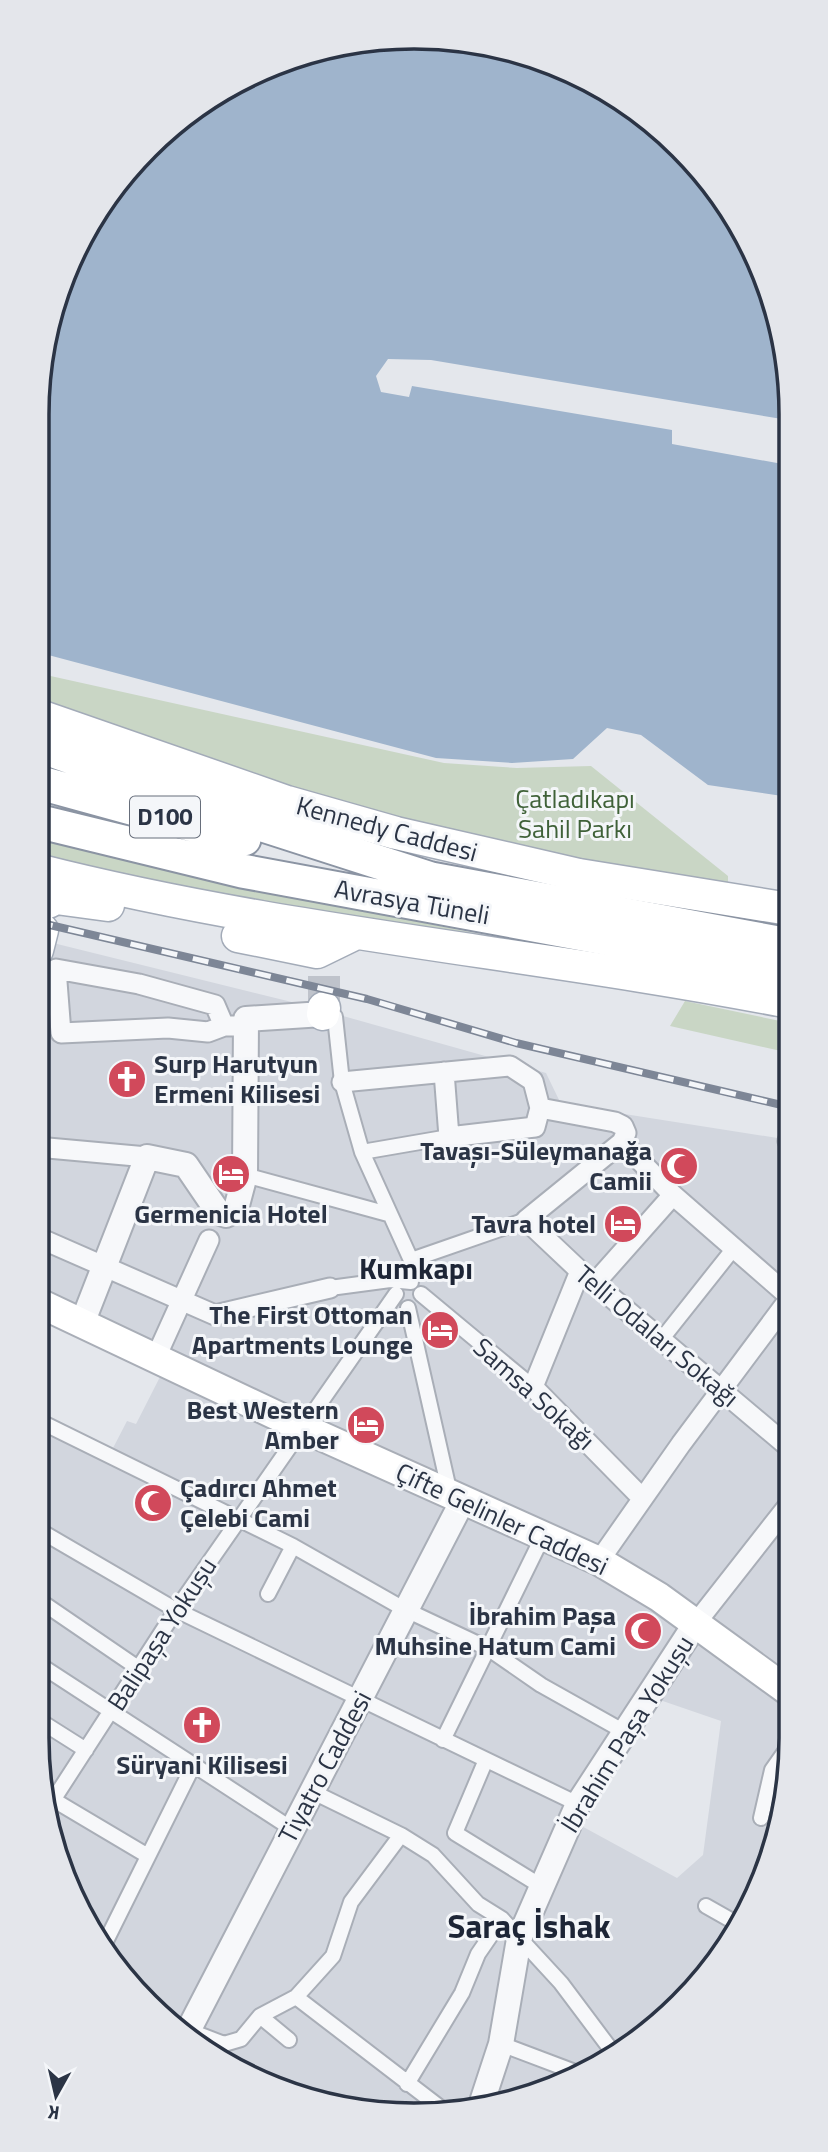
<svg xmlns="http://www.w3.org/2000/svg" width="828" height="2152" viewBox="0 0 828 2152" font-family="'Titillium Web',sans-serif">
<style>
.built{fill:#d2d6de}
.green{fill:#c9d6c5}
.water{fill:#9fb4cc}
.lines{fill:none;stroke-linecap:round;stroke-linejoin:round}
.primary-tunnel{stroke:#bfc3cb;stroke-width:32;stroke-dasharray:32 16;stroke-linecap:butt}
.pedestrian-casing{stroke:#a9aeb7;stroke-width:18}
.minor-casing{stroke:#a9aeb7;stroke-width:23}
.tertiary-casing{stroke:#a9aeb7;stroke-width:28}
.secondary-casing{stroke:#a9aeb7;stroke-width:32}
.primary-casing{stroke:#a3abb8;stroke-width:35}
.trunk-casing{stroke:#8b94a3;stroke-width:37}
.pedestrian{stroke:#f7f8fa;stroke-width:14}
.minor{stroke:#f7f8fa;stroke-width:19}
.tertiary{stroke:#f7f8fa;stroke-width:24}
.secondary{stroke:#fff;stroke-width:28}
.primary{stroke:#fff;stroke-width:32}
.trunk{stroke:#fff;stroke-width:33}
.rail-casing{stroke:#7d8696;stroke-width:8}
.rail{stroke:#f4f6f9;stroke-width:5;stroke-dasharray:16;stroke-linecap:butt}
.labels{text-anchor:middle;stroke-width:6;stroke-linejoin:round;paint-order:stroke}
.shield{fill:#f4f6f9;stroke:#676e7b;stroke-width:2}
.shield-label{font-size:24px;font-weight:bold;fill:#2b3445}
.park-label{font-size:26px;fill:#3f6138;stroke:#f4f6f9}
.street-label{font-size:26px;fill:#2b3445;stroke:#f4f6f9}
.poi-label{font-size:26px;font-weight:bold;fill:#2b3445;stroke:#f4f6f9;text-anchor:end}
.quarter-label{font-size:30px;font-weight:bold;fill:#1d2536;stroke:#f4f6f9}
.district-label{font-size:33px;font-weight:bold;fill:#1d2536;stroke:#f4f6f9}
.rim{fill:none;stroke:#2b3445;stroke-width:3.5}
</style>
<rect width="100%" height="100%" fill="#e4e7ec"/>
<!-- built -->
<path class="built" d="M37,939L304,1005L546,1073L561,1104L790,1140L791,1684L612,1560L37,1296Z
M162,1373L451,1505L182,2029L130,1986L57,1860L37,1738V1415L112,1450L127,1421L136,1424Z
M465,1510L599,1568L687,1625L569,1805L496,2049L474,2108L364,2112L226,2065L195,2039Z
M695,1632L791,1700V1738L778,1836L714,1967L623,2052L493,2106L511,2054L519,1997L537,1924L576,1823L677,1878L703,1855L721,1721L654,1698Z"/>
<!-- green -->
<path class="green" d="M37,673L444,763L517,768L591,766L728,876V883L562,860L420,829L37,708Z
M37,836L263,891L510,940L509,944L245,902L37,853Z
M685,1001L790,1023V1053L670,1026Z"/>
<!-- water -->
<path class="water" d="M365,40L512,50L623,100L698,166L753,248L788,364V420L431,360L388,359L376,376L381,392L409,397L412,386L672,430V444L788,465L789,797L708,785L641,735L607,728L573,759L512,763L436,758L37,652V414L50,316L115,184L226,87Z"/>
<g class="lines">
<!-- primary-tunnel -->
<path class="primary-tunnel" d="M324,1008V965"/>
<defs>
<path id="pedestrian" d="M324,1015L335,1017L342,1082L362,1152L411,1260V1282L390,1280L330,1288
M362,1152L449,1137
M245,1175L388,1214
M411,1260L526,1220
M421,1294L533,1387
M408,1308L450,1494
M661,1340L734,1248
M37,1420L293,1546L404,1609L489,1649L541,1685L623,1731
M37,1529L176,1610L578,1804
M268,1594L293,1546
M37,1599L138,1668
M37,1663L292,1829
M37,1719L86,1750
M443,1740L543,1536
M485,1762L455,1833L541,1886
M311,1791L401,1835L433,1855L478,1904L502,1919L561,1983L615,2055
M47,1796L148,1856
M48,1808L176,1610L396,1294
M761,1818L772,1770L791,1743
M706,1906L736,1923
M105,1943L193,1766
M296,1997L442,2109
M260,2016L289,2040
M185,2029L224,2044L241,2039L260,2016L296,1997L333,1956L351,1902L401,1835
M501,2044L575,2072
M407,2084L462,1993L478,1954L502,1919"/>
<path id="minor" d="M224,1026L215,1005L139,984L56,969L61,1033L168,1028L208,1032L224,1026H246
M342,1082L510,1066L533,1081L540,1108L535,1127L449,1137L444,1072
M540,1108L615,1122L623,1126L626,1133L622,1142
M788,1141L790,1142
M622,1142L526,1220L580,1271L791,1449
M622,1142L673,1195L790,1297
M37,1147L147,1157
M37,1237L215,1315L330,1288
M580,1271L533,1387L642,1498
M595,1283L673,1195
M156,1357L209,1240
M599,1561L681,1444L790,1298
M696,1623L791,1502"/>
<path id="tertiary" d="M83,1321L147,1157L186,1165L218,1212L226,1215L236,1209L245,1175L246,1019L323,1014
M187,2033L463,1500
M480,2108L501,2044L519,1939L578,1804L696,1623"/>
<path id="secondary" d="M37,1302L301,1427L599,1561L659,1597L791,1693"/>
<path id="primary" d="M37,715L287,802L396,833L579,875L789,909
M37,870C284,933 539,953 789,1002
M48,902L56,898L108,905
M238,936L317,952L354,934
M37,950L42,930
M323,1014L324,1008"/>
<path id="trunk" d="M37,745L263,825L431,879L789,945
M37,782L244,839
M37,821L242,871L789,972"/>
</defs>
<!-- pedestrian casing -->
<use href="#pedestrian" class="pedestrian-casing"/>
<!-- minor casing -->
<use href="#minor" class="minor-casing"/>
<!-- tertiary casing -->
<use href="#tertiary" class="tertiary-casing"/>
<!-- secondary casing -->
<use href="#secondary" class="secondary-casing"/>
<!-- primary casing -->
<use href="#primary" class="primary-casing"/>
<!-- trunk casing -->
<use href="#trunk" class="trunk-casing"/>
<!-- pedestrian -->
<use href="#pedestrian" class="pedestrian"/>
<!-- minor -->
<use href="#minor" class="minor"/>
<!-- tertiary -->
<use href="#tertiary" class="tertiary"/>
<!-- secondary -->
<use href="#secondary" class="secondary"/>
<!-- primary -->
<use href="#primary" class="primary"/>
<!-- trunk -->
<use href="#trunk" class="trunk"/>
<defs>
<path id="rail" d="M37,922L367,999L516,1043L790,1107"/>
</defs>
<!-- rail casing -->
<use href="#rail" class="rail-casing"/>
<!-- rail -->
<use href="#rail" class="rail"/>
</g>
<!-- icons -->
<defs>
<symbol id="church-disc" viewBox="-11 -11 22 22"><circle r="9.5" fill="#d1495b" stroke="#f4f6f9"/><path d="M-1.2-6h2.4v3.5h3.3v2.4h-3.3V6h-2.4V-.1h-3.3v-2.4h3.3Z" fill="#fff"/></symbol>
<symbol id="mosque-disc" viewBox="-11 -11 22 22"><circle r="9.5" fill="#d1495b" stroke="#f4f6f9"/><path d="M3.5-4.9A6 6 0 1 0 3.5 4.9A5 5 0 1 1 3.5-4.9Z" fill="#fff"/></symbol>
<symbol id="hotel-disc" viewBox="-11 -11 22 22"><circle r="9.5" fill="#d1495b" stroke="#f4f6f9"/><path d="M-6-4.5h1.5V1H6V5H4.5V3h-9V5H-6ZM-4 0a1.8 1.8 0 1 1 3.6 0ZM.5 0V-2.5h3Q6-2.5 6 0Z" fill="#fff"/></symbol>
</defs>
<g fill-rule="evenodd">
<use href="#church-disc" x="105" y="1057" width="44" height="44"/>
<use href="#mosque-disc" x="657" y="1144" width="44" height="44"/>
<use href="#hotel-disc" x="209" y="1152" width="44" height="44"/>
<use href="#hotel-disc" x="601" y="1202" width="44" height="44"/>
<use href="#hotel-disc" x="418" y="1308" width="44" height="44"/>
<use href="#hotel-disc" x="344" y="1403" width="44" height="44"/>
<use href="#mosque-disc" x="131" y="1481" width="44" height="44"/>
<use href="#mosque-disc" x="621" y="1609" width="44" height="44"/>
<use href="#church-disc" x="180" y="1703" width="44" height="44"/>
</g>
<g class="labels">
<!-- shield labels -->
<rect class="shield" x="130" y="796.5" width="70" height="41" rx="5"/>
<g class="shield-label">
<text x="165" y="825">D100</text>
</g>
<!-- park labels -->
<g class="park-label">
<text x="575" y="808">Çatladıkapı<tspan x="575" dy="30">Sahil Parkı</tspan></text>
</g>
<!-- street labels -->
<g class="street-label">
<text transform="translate(387 829) rotate(15)" y="9">Kennedy Caddesi</text>
<text transform="translate(412 902) rotate(10)" y="9">Avrasya Tüneli</text>
<text transform="translate(657 1336) rotate(40)" y="9">Telli Odaları Sokağı</text>
<text transform="translate(534 1394) rotate(42)" y="9">Samsa Sokağı</text>
<text transform="translate(502 1519) rotate(25)" y="9">Çifte Gelinler Caddesi</text>
<text transform="translate(162 1634) rotate(-57)" y="9">Balipaşa Yokuşu</text>
<text transform="translate(627 1734) rotate(-58)" y="9">İbrahim Paşa Yokuşu</text>
<text transform="translate(325 1767) rotate(-62)" y="9">Tiyatro Caddesi</text>
</g>
<!-- poi labels -->
<g class="poi-label">
<text x="154" y="1073" text-anchor="start">Surp Harutyun<tspan x="154" dy="30">Ermeni Kilisesi</tspan></text>
<text x="652" y="1160">Tavaşı-Süleymanağa<tspan x="652" dy="30">Camii</tspan></text>
<text x="231" y="1223" text-anchor="middle">Germenicia Hotel</text>
<text x="596" y="1233">Tavra hotel</text>
<text x="413" y="1324">The First Ottoman<tspan x="413" dy="30">Apartments Lounge</tspan></text>
<text x="339" y="1419">Best Western<tspan x="339" dy="30">Amber</tspan></text>
<text x="180" y="1497" text-anchor="start">Çadırcı Ahmet<tspan x="180" dy="30">Çelebi Cami</tspan></text>
<text x="616" y="1625">İbrahim Paşa<tspan x="616" dy="30">Muhsine Hatum Cami</tspan></text>
<text x="202" y="1774" text-anchor="middle">Süryani Kilisesi</text>
</g>
<!-- quarter labels -->
<g class="quarter-label">
<text x="416" y="1279">Kumkapı</text>
</g>
<!-- district labels -->
<g class="district-label">
<text x="529" y="1938">Saraç İshak</text>
</g>
</g>
<!-- crop -->
<path d="M0 0H828V2152H0ZM414 49H414A365 365 0 0 1 779 414V1738A365 365 0 0 1 414 2103H414A365 365 0 0 1 49 1738V414A365 365 0 0 1 414 49Z" fill="#e4e6eb" fill-rule="evenodd"/>
<path class="rim" d="M414 49H414A365 365 0 0 1 779 414V1738A365 365 0 0 1 414 2103H414A365 365 0 0 1 49 1738V414A365 365 0 0 1 414 49Z"/>
<!-- north arrow -->
<g transform="translate(56 2096) rotate(188)" stroke="#f4f6f9" stroke-width="5" paint-order="stroke">
<path d="M0-5L12 26L0 18L-12 26Z" fill="#2b3445"/>
<text y="-10" font-size="19" font-weight="bold" text-anchor="middle" fill="#2b3445">K</text>
</g>
</svg>
